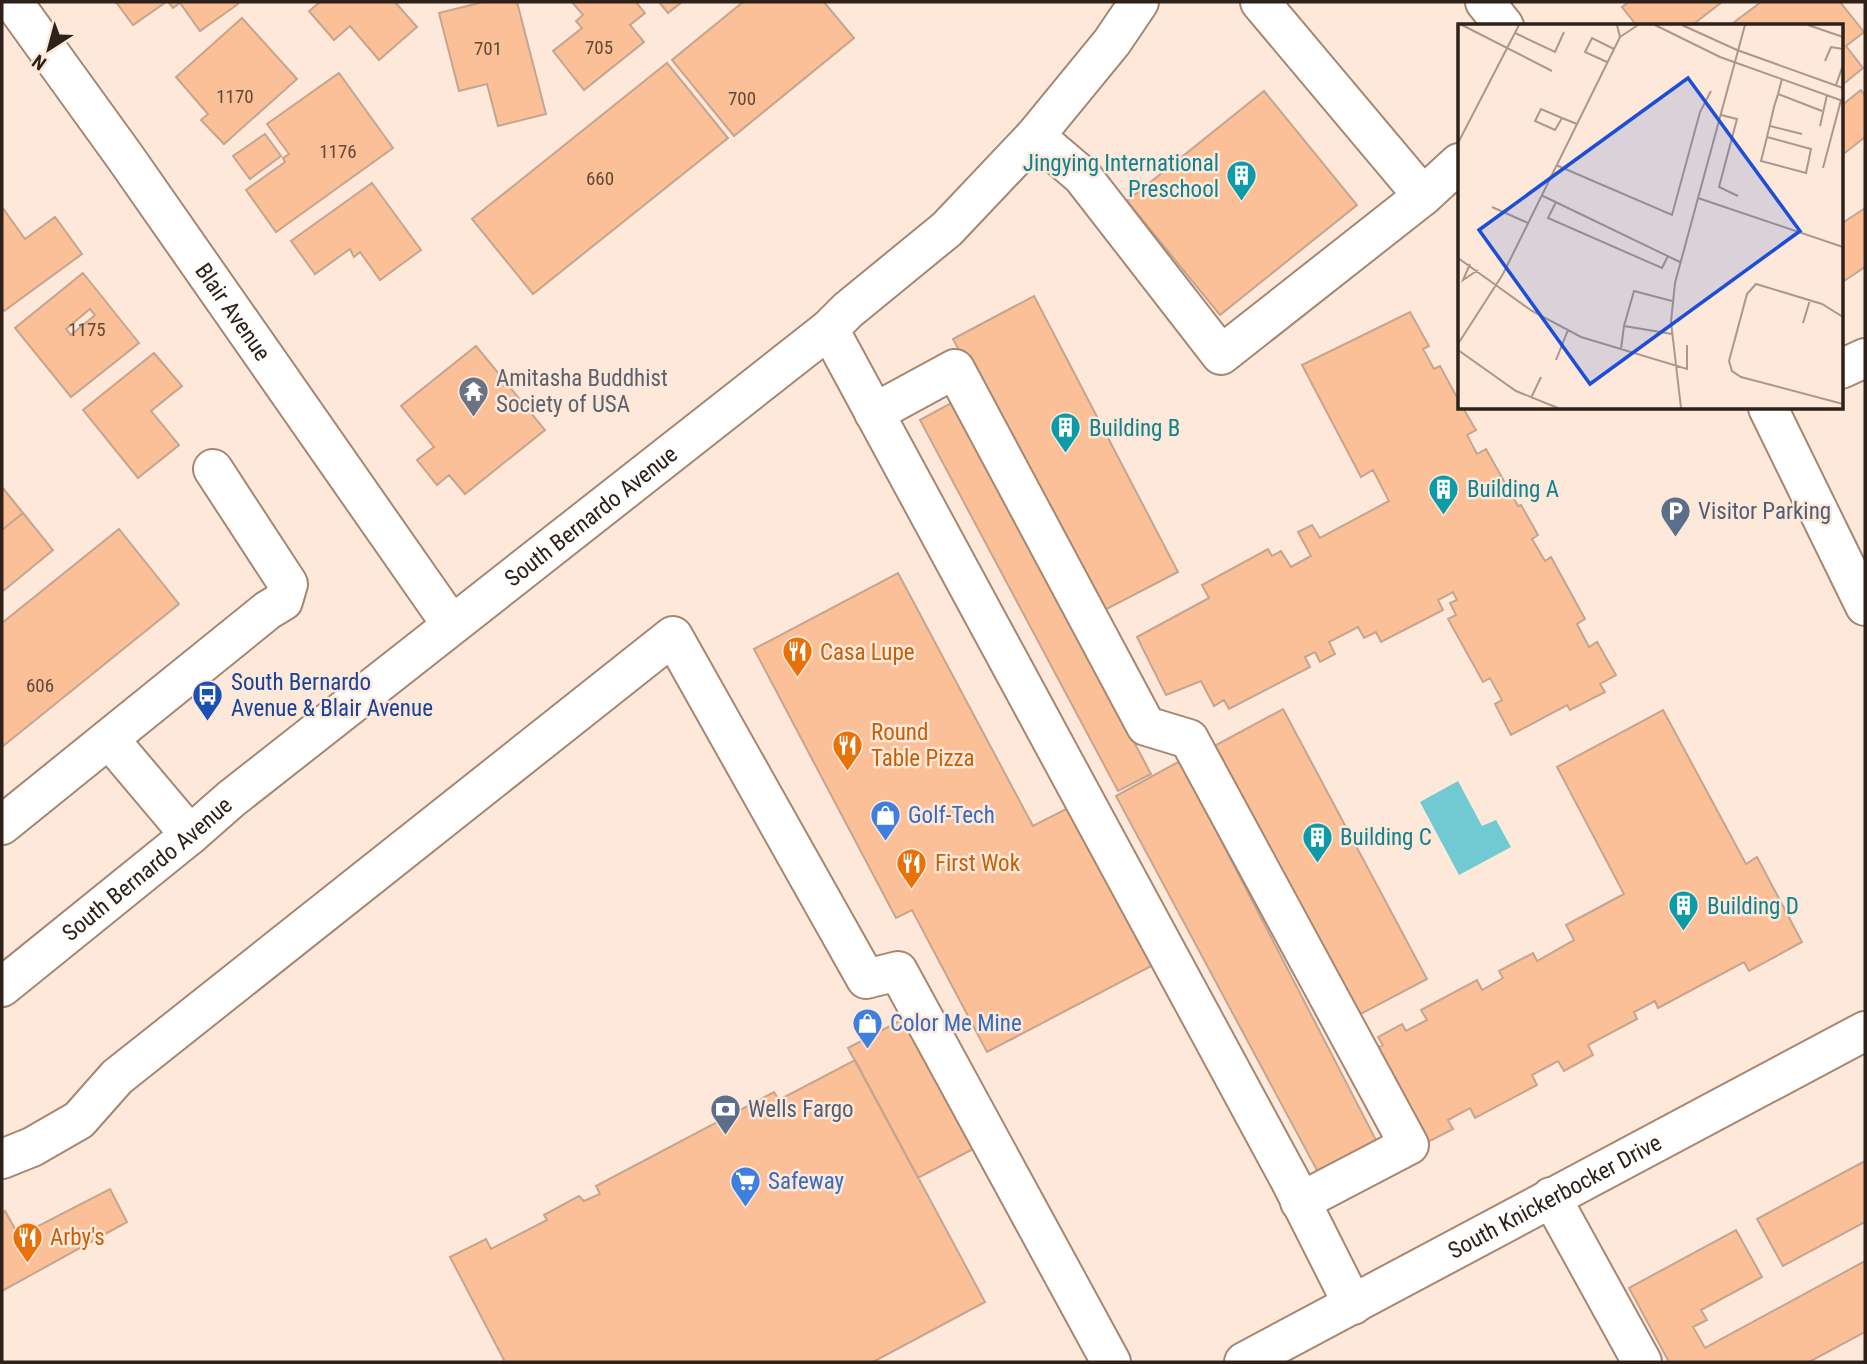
<svg xmlns="http://www.w3.org/2000/svg" width="1867" height="1364" viewBox="0 0 1867 1364" font-family="'Roboto Condensed',sans-serif">
<style>
.water{fill:#71cad2}
.building{fill:#fbc097;stroke:#c5a58f;stroke-width:2;fill-rule:evenodd}
.lines{fill:none;stroke-linecap:round;stroke-linejoin:round}
.minor-casing{stroke:#a58772;stroke-width:42}
.minor{stroke:#fff;stroke-width:38}
.labels{text-anchor:middle;stroke-width:5;stroke-linejoin:round;paint-order:stroke}
.number-label{font-size:19px;fill:#614938}
.culture-label{font-size:23px;fill:#0d838f;stroke:#fde8da;text-anchor:start}
.street-label{font-size:23px;fill:#2e2119;stroke:#fde8da}
.worship-label{font-size:23px;fill:#5b616d;stroke:#fde8da;text-anchor:start}
.service-label{font-size:23px;fill:#4e5e75;stroke:#fde8da;text-anchor:start}
.food-label{font-size:23px;fill:#c56008;stroke:#fde8da;text-anchor:start}
.transit-label{font-size:23px;fill:#164399;stroke:#fde8da;text-anchor:start}
.shop-label{font-size:23px;fill:#366cbe;stroke:#fde8da;text-anchor:start}
.inset-road{fill:none;stroke:#aa988d;stroke-width:2}
.view{fill:#1d4ed8;fill-opacity:0.15;stroke:#1d4ed8;stroke-width:3.5}
.inset-edge{fill:none;stroke:#2e2119;stroke-width:3.5}
</style>
<rect width="100%" height="100%" fill="#fde8da"/>
<!-- water -->
<path class="water" d="M1458,781L1482,826L1496,820L1511,847L1459,875L1420,802Z"/>
<!-- building -->
<path class="building" d="M116,2H166L133,25Z
M168,2H237L238,4L200,31L180,3L173,8Z
M320,2H395L417,27L379,60L350,26L334,40L309,11Z
M483,2H517L546,114L498,126L487,84L459,91L439,13Z
M572,2H636L645,13L630,25L644,42L584,90L553,51L582,28L576,21L583,15Z
M659,2H682L668,13Z
M743,2H824L854,38L734,136L672,60Z
M1629,2H1722L1691,26H1637L1622,7Z
M1761,2H1840L1864,32L1846,46L1863,68L1841,86V26H1729Z
M242,18L297,79L224,144L201,120L208,114L176,77Z
M667,63L728,138L533,294L472,219Z
M339,73L393,148L276,232L246,190L285,162L283,158L289,154L267,124Z
M1861,90L1865,96V137L1841,156V106Z
M1264,91L1357,205L1220,315L1127,201Z
M265,134L281,156L250,179L233,156Z
M372,183L421,250L380,280L360,252L354,257L350,249L315,274L291,241Z
M2,207L25,239L55,217L82,254L4,311L2,308Z
M1865,208V267L1841,283V224Z
M83,273L139,343L71,397L15,328ZM90,309L95,315L71,335L66,329Z
M1034,296L1178,572L1097,614L953,339Z
M1410,312L1429,346L1423,349L1434,369L1440,366L1459,401V408H1463L1476,430L1467,435L1477,454L1486,449L1518,506L1521,505L1538,535L1532,539L1545,561L1551,557L1585,619L1577,624L1589,647L1597,642L1616,675L1600,684L1605,692L1570,710L1567,705L1511,735L1495,704L1502,700L1490,678L1483,682L1448,619L1456,615L1450,603L1457,600L1453,592L1438,600L1443,610L1381,642L1376,632L1364,638L1358,627L1329,642L1335,654L1320,662L1315,652L1305,657L1310,667L1229,709L1224,700L1214,706L1201,681L1166,695L1137,637L1209,598L1202,585L1268,549L1272,556L1281,551L1291,567L1311,556L1298,532L1312,525L1320,538L1389,501L1373,470L1361,477L1302,365Z
M476,346L545,430L465,494L449,475L437,485L417,460L434,447L401,406Z
M154,353L182,386L151,411L179,445L138,478L83,410Z
M953,402L1151,774L1118,791L920,420Z
M2,487L23,513L2,530Z
M23,513L53,550L2,592V530Z
M119,529L179,604L2,747V623Z
M898,573L1033,826L1070,807L1153,965L987,1052L912,910L896,918L754,649Z
M1283,709L1427,979L1351,1019L1207,750Z
M1663,710L1746,864L1757,857L1802,942L1749,971L1744,962L1658,1008L1655,1001L1634,1012L1637,1019L1588,1045L1593,1055L1564,1071L1558,1061L1532,1075L1537,1085L1475,1118L1470,1108L1448,1120L1453,1129L1426,1143L1376,1049L1383,1045L1378,1037L1402,1024L1406,1031L1427,1020L1421,1010L1477,980L1482,990L1503,978L1499,971L1533,953L1537,961L1574,940L1566,925L1624,894L1557,767Z
M1180,761L1378,1144L1319,1174L1116,796Z
M903,1019L973,1149L918,1178L848,1048Z
M855,1060L985,1302L873,1362H505L450,1257L486,1239L491,1249L547,1220L544,1215L579,1196L584,1201L600,1194L596,1186L774,1092L779,1100Z
M1865,1161V1222L1783,1266L1757,1219Z
M110,1189L127,1222L2,1291V1213L5,1211L19,1236Z
M1736,1230L1762,1277L1701,1310L1707,1320L1693,1327L1705,1348L1865,1261V1332L1809,1362H1669L1629,1288Z"/>
<g class="lines">
<defs>
<g id="minor">
<path id="s1" d="M13,2L125,157L451,624"/>
<path d="M1260,2L1423,196L1459,163"/>
<path d="M1485,2L1504,26"/>
<path d="M1035,136L1082,176L1221,355L1423,196"/>
<path d="M829,329L1290,1180L1353,1305"/>
<path d="M1841,369L1865,358"/>
<path d="M1768,408L1865,606"/>
<path d="M874,413L955,369L1146,726L1189,739L1409,1145L1300,1202"/>
<path d="M109,739L190,835"/>
<path d="M2,825L268,610L283,601L288,584L213,469"/>
<path id="s2" d="M2,987L190,835L231,799L829,329L848,310L947,229L1035,136L1112,42L1139,2"/>
<path d="M2,1159L32,1147L79,1120L117,1077L673,636L866,979L898,971L1111,1362"/>
<path d="M1551,1197L1642,1362"/>
<path id="s3" d="M1244,1362L1865,1031"/>
</g>
</defs>
<!-- minor casing -->
<use href="#minor" class="minor-casing"/>
<!-- minor -->
<use href="#minor" class="minor"/>
</g>
<!-- icons -->
<defs>
<symbol id="building-pin" viewBox="-11 -11 22 30"><path d="M0 17L-7.5 6A9.5 9.5 0 1 1 7.5 6Z" fill="#0f9aa8" stroke="#fde8da"/><path d="M-4-6H4V6H1V3H-1V6H-4ZM-2.5-4.3h1.7v1.8h-1.7ZM.8-4.3h1.7v1.8H.8ZM-2.5-1h1.7V.8h-1.7ZM.8-1h1.7V.8H.8Z" fill="#fff"/></symbol>
<symbol id="temple-pin" viewBox="-11 -11 22 30"><path d="M0 17L-7.5 6A9.5 9.5 0 1 1 7.5 6Z" fill="#6b7280" stroke="#fde8da"/><path d="M0-6L5-2H3V0L6.5 2.5H4V6H1.5V3h-3V6H-4V2.5H-6.5L-3 0V-2H-5Z" fill="#fff"/></symbol>
<symbol id="parking-pin" viewBox="-11 -11 22 30"><path d="M0 17L-7.5 6A9.5 9.5 0 1 1 7.5 6Z" fill="#5c6f8a" stroke="#fde8da"/><path d="M-3.5-5.5H1a3.5 3.5 0 0 1 0 7H-1V5.5H-3.5ZM-1-3.4V-.6H.8a1.4 1.4 0 0 0 0-2.8Z" fill="#fff"/></symbol>
<symbol id="restaurant-pin" viewBox="-11 -11 22 30"><path d="M0 17L-7.5 6A9.5 9.5 0 1 1 7.5 6Z" fill="#e8710a" stroke="#fde8da"/><path d="M-5-6h1v4h1v-4h1v4h1v-4h1v5L-1.5 .5V6h-2V.5L-5-1ZM5-6V6H3V1.5H1.5Q1.5-4 5-6Z" fill="#fff"/></symbol>
<symbol id="bus-pin" viewBox="-11 -11 22 30"><path d="M0 17L-7.5 6A9.5 9.5 0 1 1 7.5 6Z" fill="#1a4fb4" stroke="#fde8da"/><path d="M-5-6H5V4H4V6H2V4H-2V6H-4V4H-5ZM-3.5-4V0h7V-4ZM-3.5 1.2v1.5H-2V1.2ZM2 1.2v1.5H3.5V1.2Z" fill="#fff"/></symbol>
<symbol id="shop-pin" viewBox="-11 -11 22 30"><path d="M0 17L-7.5 6A9.5 9.5 0 1 1 7.5 6Z" fill="#3f7fe0" stroke="#fde8da"/><path d="M-5-2.5h2.3a2.7 3.5 0 0 1 5.4 0H5L5.5 6h-11ZM-1.5-2.5h3a1.5 2.3 0 0 0-3 0Z" fill="#fff"/></symbol>
<symbol id="bank-pin" viewBox="-11 -11 22 30"><path d="M0 17L-7.5 6A9.5 9.5 0 1 1 7.5 6Z" fill="#5c6f8a" stroke="#fde8da"/><path d="M-6-4H6V4H-6ZM0-2.3a2.3 2.3 0 1 0 0 4.6a2.3 2.3 0 1 0 0-4.6Z" fill="#fff"/></symbol>
<symbol id="supermarket-pin" viewBox="-11 -11 22 30"><path d="M0 17L-7.5 6A9.5 9.5 0 1 1 7.5 6Z" fill="#3f7fe0" stroke="#fde8da"/><path d="M-6-5.5h2.5l.6 2H6L4.5 2H-2.5L-4.4-4H-6ZM-1.5 3.2a1.3 1.3 0 1 0 .1 0ZM3 3.2a1.3 1.3 0 1 0 .1 0Z" fill="#fff"/></symbol>
</defs>
<g fill-rule="evenodd">
<use href="#building-pin" x="1224" y="158" width="35" height="47"/>
<use href="#temple-pin" x="456" y="374" width="35" height="47"/>
<use href="#building-pin" x="1048" y="410" width="35" height="47"/>
<use href="#building-pin" x="1426" y="472" width="35" height="47"/>
<use href="#parking-pin" x="1658" y="494" width="35" height="47"/>
<use href="#restaurant-pin" x="780" y="634" width="35" height="47"/>
<use href="#bus-pin" x="190" y="678" width="35" height="47"/>
<use href="#restaurant-pin" x="830" y="728" width="35" height="47"/>
<use href="#shop-pin" x="868" y="798" width="35" height="47"/>
<use href="#building-pin" x="1300" y="820" width="35" height="47"/>
<use href="#restaurant-pin" x="894" y="846" width="35" height="47"/>
<use href="#building-pin" x="1666" y="888" width="35" height="47"/>
<use href="#shop-pin" x="850" y="1006" width="35" height="47"/>
<use href="#bank-pin" x="708" y="1092" width="35" height="47"/>
<use href="#supermarket-pin" x="728" y="1164" width="35" height="47"/>
<use href="#restaurant-pin" x="10" y="1220" width="35" height="47"/>
</g>
<g class="labels">
<!-- number labels -->
<g class="number-label">
<text x="599" y="54">705</text>
<text x="488" y="55">701</text>
<text x="235" y="103">1170</text>
<text x="742" y="105">700</text>
<text x="338" y="158">1176</text>
<text x="600" y="185">660</text>
<text x="87" y="336">1175</text>
<text x="40" y="692">606</text>
</g>
<!-- culture labels -->
<g class="culture-label">
<text x="1219" y="171" text-anchor="end">Jingying International<tspan x="1219" dy="26">Preschool</tspan></text>
<text x="1089" y="436">Building B</text>
<text x="1467" y="497">Building A</text>
<text x="1340" y="845">Building C</text>
<text x="1707" y="914">Building D</text>
</g>
<!-- street labels -->
<g class="street-label">
<text dy="8" stroke="none"><textPath href="#s1" startOffset="380">Blair Avenue</textPath></text>
<text dy="8" stroke="none"><textPath href="#s2" startOffset="754">South Bernardo Avenue</textPath></text>
<text dy="8" stroke="none"><textPath href="#s2" startOffset="187">South Bernardo Avenue</textPath></text>
<text dy="8" stroke="none"><textPath href="#s3" startOffset="352">South Knickerbocker Drive</textPath></text>
</g>
<!-- worship labels -->
<g class="worship-label">
<text x="496" y="386">Amitasha Buddhist<tspan x="496" dy="26">Society of USA</tspan></text>
</g>
<!-- service labels -->
<g class="service-label">
<text x="1698" y="519">Visitor Parking</text>
<text x="748" y="1117">Wells Fargo</text>
</g>
<!-- food labels -->
<g class="food-label">
<text x="820" y="660">Casa Lupe</text>
<text x="871" y="740">Round<tspan x="871" dy="26">Table Pizza</tspan></text>
<text x="935" y="871">First Wok</text>
<text x="50" y="1245">Arby's</text>
</g>
<!-- transit labels -->
<g class="transit-label">
<text x="231" y="690">South Bernardo<tspan x="231" dy="26">Avenue &amp; Blair Avenue</tspan></text>
</g>
<!-- shop labels -->
<g class="shop-label">
<text x="908" y="823">Golf-Tech</text>
<text x="890" y="1031">Color Me Mine</text>
<text x="768" y="1189">Safeway</text>
</g>
</g>
<!-- overview -->
<g transform="translate(1458 24)">
<rect width="385" height="385" fill="#fde8da"/>
<path class="inset-road" d="M4,1L94,47M159,1L162,13L180,1M197,1L262,33L385,77M224,1L279,26L385,64M350,1L385,13M57,9L97,28L106,8M367,37L373,23L385,25M149,38L127,28L134,14L156,25M378,61L385,41M320,70L364,87M263,91L279,95L261,163L280,172M104,94L97,106L77,97L83,85L104,94L119,100M312,102L344,110M362,102L369,71M309,113L353,125L348,149L303,137L309,113L316,83L320,70L324,55M0,119L61,1M98,141L214,191L242,88L253,67M365,144L383,76M83,171L222,238M240,174L385,223M98,178L90,194L204,244L210,232M34,183L70,199M0,234L74,287L123,313L229,345V321M12,240L5,256L20,246M385,293L364,280L298,260L289,270L271,337L274,347L283,353L385,380M345,299L352,276M166,302L176,267L214,277M0,320L45,250L162,13M163,325L166,302L214,310M0,326L58,367L100,384M98,336L110,306M73,374L83,353M223,384L213,298L217,259L287,1"/>
<path class="view" d="M230,54L342,207L132,360L21,206Z"/>
<rect width="385" height="385" class="inset-edge"/>
</g>
<!-- border -->
<rect width="1867" height="1364" fill="none" stroke="#2e2119" stroke-width="7"/>
<!-- north arrow -->
<g transform="translate(49 49) rotate(216)" stroke="#fde8da" stroke-width="5" paint-order="stroke">
<path d="M0-5L12 26L0 18L-12 26Z" fill="#2e2119"/>
<text y="-10" font-size="19" font-weight="bold" text-anchor="middle" fill="#2e2119">N</text>
</g>
</svg>
